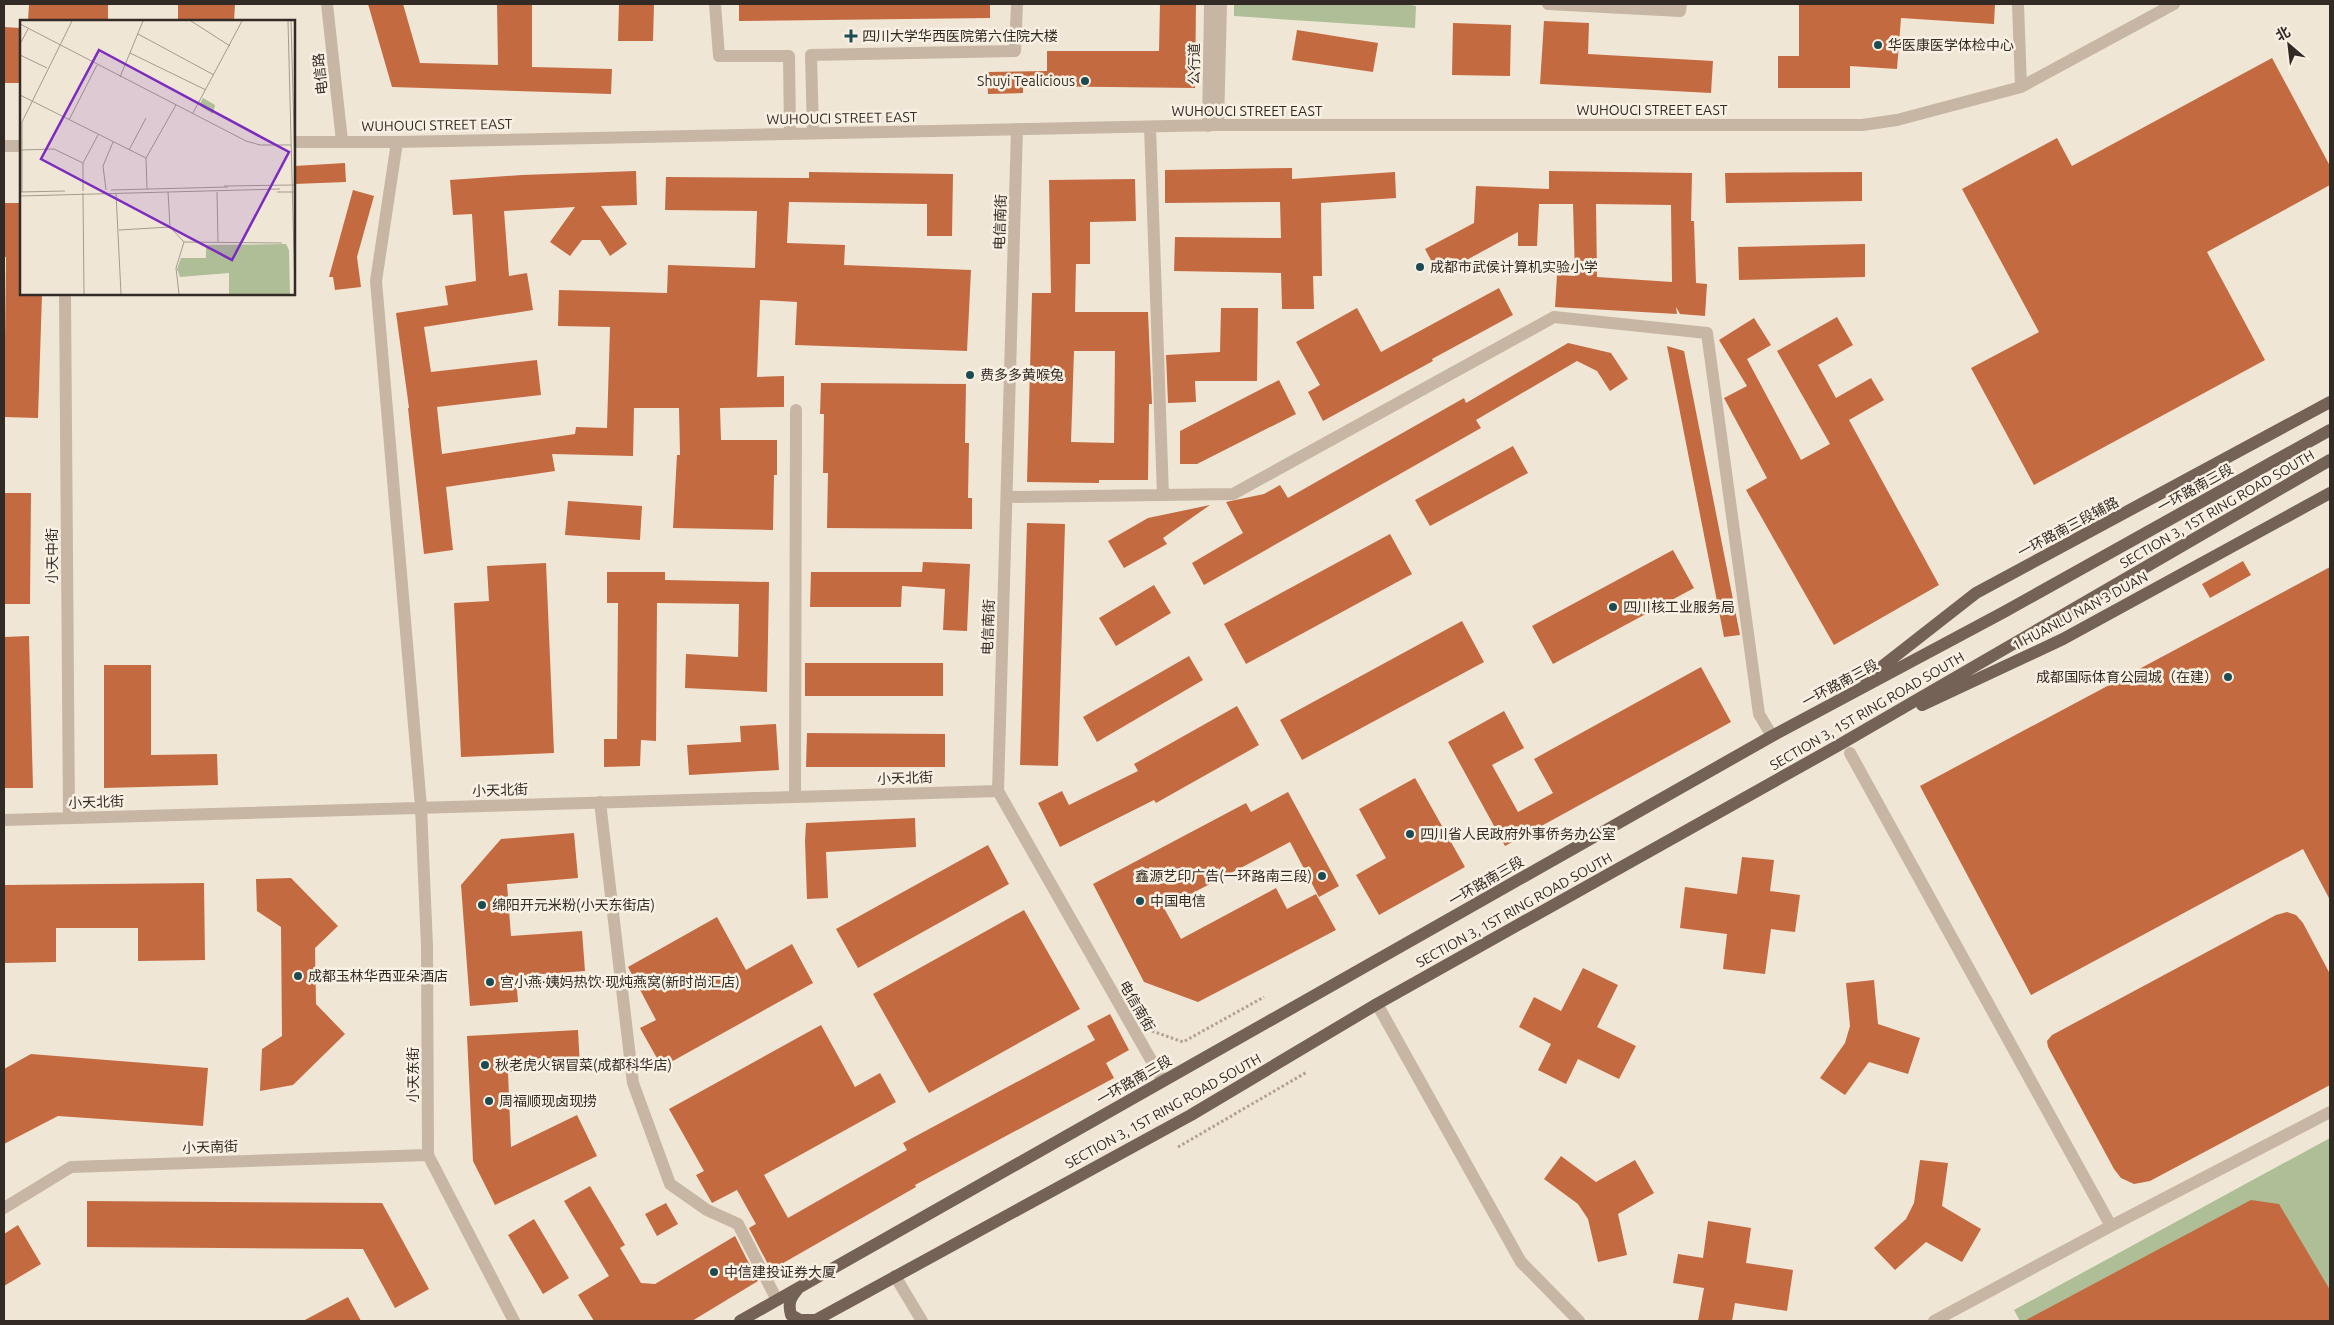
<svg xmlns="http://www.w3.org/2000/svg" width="2334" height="1325" viewBox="0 0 2334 1325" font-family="Ubuntu,'Noto Sans SC',sans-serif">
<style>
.green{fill:#aebe97}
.building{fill:#c46a40;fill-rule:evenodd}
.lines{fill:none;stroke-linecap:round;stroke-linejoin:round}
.path{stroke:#b3a08d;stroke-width:3;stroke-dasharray:2.5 2.5;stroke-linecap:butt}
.minor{stroke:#c7b6a3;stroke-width:12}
.major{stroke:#746256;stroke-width:12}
.poi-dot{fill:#1c4b52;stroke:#f8f0e2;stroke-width:2}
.labels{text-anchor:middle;stroke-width:5;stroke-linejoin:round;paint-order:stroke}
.poi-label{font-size:14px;fill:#322a25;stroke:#f8f0e2;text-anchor:start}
.street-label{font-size:14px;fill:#322a25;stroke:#f8f0e2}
.inset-road{fill:none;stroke:#a49b8f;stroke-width:1}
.view{fill:#7b2cbf;fill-opacity:0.15;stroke:#7b2cbf;stroke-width:2.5}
.inset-edge{fill:none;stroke:#322a25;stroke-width:2.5}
</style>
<rect width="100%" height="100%" fill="#f0e6d6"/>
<!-- green -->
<path class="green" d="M1234,4H1406L1416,6L1415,28L1234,16Z
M2330,1138V1321H2020L2014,1310Z"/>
<!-- building -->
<path class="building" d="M29,4H108V21H28Z
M178,4H235L234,21H178Z
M368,4H403L420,63L498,65L497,4H532V67L612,69L611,94L392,87Z
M619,4H654L653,41H618Z
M739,4H990V18L739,21Z
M1160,4H1196L1195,88L1023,86V93L988,94L987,72L1047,71V51H1159Z
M1799,4H1995L1994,24L1901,18L1897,69L1850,66V88H1778V56H1799Z
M1544,21L1589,23L1588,54L1713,61L1711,93L1540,84Z
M1453,23L1511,25L1510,76L1452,75Z
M4,27L21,28V83H4Z
M1297,30L1378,43L1373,72L1292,60Z
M2272,58L2330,166V185L2207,252L2265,360L2034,485L1971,368L2039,332L1962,189L2057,138L2072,166Z
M345,163L346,182L294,184V166Z
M1292,168V179L1395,172L1396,198L1321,203L1322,276H1313L1314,309H1282L1281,273L1174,271L1175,237L1281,238L1280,202L1165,203V170Z
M636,171L637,205L601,206L627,244L610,256L600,240H582L570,256L550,242L575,207L504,211L509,276L527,273L533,310L424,327L431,372L537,360L541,395L437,407L442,454L575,434L576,427L607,428L610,327L558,326L559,290L667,293L668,265L755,268L757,211L665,210L666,177L809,178V172L953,174L952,236H927V204L789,202L787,243L845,245L844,265L971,270L967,351L795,345L797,302L760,300L757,377L784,376V407L720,408L721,440H777V475H774L773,530L673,528L677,455H680L679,408H634L633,456L552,454L555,471L446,487L453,550L424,554L408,408H409L396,313L448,305L445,286L476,281L472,214L453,215L450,180L522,175Z
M1549,171L1692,173L1691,221H1694L1696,283L1707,284L1705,316L1680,314L1676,307L1677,314L1555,307L1557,275L1575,276L1573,204H1539L1537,246H1518V232L1439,275L1425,249L1474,223L1476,186L1549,189ZM1596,204L1671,205L1672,282L1597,277Z
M1862,172V201L1726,203L1725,173Z
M1135,179L1136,221L1090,222V264H1076L1075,312H1148L1152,404H1149L1148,480H1099V483L1027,482L1032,293H1051L1049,180ZM1074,351H1115L1114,443L1071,442Z
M353,190L374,196L357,257L361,287L335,290L333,277H329Z
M4,203H21V294H42L38,418L4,417L6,257H4Z
M1865,244V277L1739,280L1738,247Z
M1499,288L1513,315L1432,359L1433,361L1323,421L1308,392L1320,385L1296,342L1357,308L1381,352Z
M1221,308H1258L1257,381H1195L1196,402L1168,403L1166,355L1220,352Z
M1837,317L1853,345L1818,365L1836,398L1871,378L1884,400L1849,420L1939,585L1834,645L1746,490L1767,478L1724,398L1747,386L1719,340L1754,318L1771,345L1747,359L1801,460L1830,444L1777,351Z
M1568,343L1611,353L1628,379L1610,391L1597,371L1577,361L1476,420L1481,428L1204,585L1192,563L1243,533L1226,502L1264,494L1280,485L1288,498L1464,398L1466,403Z
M1667,346L1684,351L1740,635L1724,637Z
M1279,380L1296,414L1197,464H1180V431Z
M821,383L966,384L965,443H969L968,498H972V529L827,528L828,473H823L824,414H820Z
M1513,446L1528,473L1430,526L1415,500Z
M4,493H31L30,604H4Z
M568,501L642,506L640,540L565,535Z
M1210,505L1163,538L1167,544L1124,568L1108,541L1148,518Z
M1027,523L1065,524L1058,766L1020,765Z
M1390,534L1412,574L1246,664L1224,624Z
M1673,550L1694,588L1553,664L1532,626Z
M2243,561L2251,575L2210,598L2202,584Z
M923,562L970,564L967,631L943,630L945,589L902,586L901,607H810L811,572H922Z
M546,563L554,753L461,757L454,603L489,601L487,566Z
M2330,567V900L2303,849L2031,995L1920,786Z
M607,572H665V580L769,582L767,692L685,688L686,654L738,657L739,604L657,603L656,741L641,740L640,766L604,767V739H617L618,603H607Z
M1154,585L1171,613L1116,646L1099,618Z
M1462,621L1484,662L1302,760L1280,720Z
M29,636L33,788H4V637Z
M1189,656L1203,680L1097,742L1083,717Z
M805,663H943V696H805Z
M104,665H151V755L217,754L218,785L104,788Z
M1701,667L1731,722L1505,846L1448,742L1504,711L1524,748L1492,765L1518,812L1553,793L1534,759Z
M1237,706L1259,745L1156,803L1154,800L1060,847L1038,803L1062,791L1069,805L1138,771L1134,764Z
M776,724L779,770L689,775L687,745L741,742L740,726Z
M807,733L945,734V767H806Z
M1415,778L1465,867L1379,915L1356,875L1386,858L1359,809Z
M1288,792L1339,886L1319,897L1290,842L1164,908L1181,939L1276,888L1287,909L1316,894L1336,930L1198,1002L1144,982L1093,884L1246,803L1251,812Z
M915,818L916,847L826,852L828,898L807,899L805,841L806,823Z
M574,833L578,878L507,884L511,936L582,931L585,971L516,976L518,1002L470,1006L461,885L501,839Z
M988,845L1009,884L858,968L836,929Z
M1742,857L1774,860L1770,891L1800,895L1795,932L1771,929L1765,974L1723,969L1727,934L1680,928L1685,887L1737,894Z
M291,878L338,926L315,948L316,1004L345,1034L293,1085L260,1091L262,1049L282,1036L281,927L257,911L256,879Z
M204,883L205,960L138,961V928H56V962L4,963V885Z
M1024,910L1080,1009L929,1093L873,994Z
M2287,912L2296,915L2303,923L2330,974V1085L2150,1181L2134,1184L2121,1178L2114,1169L2048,1047L2047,1041L2052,1035L2276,915Z
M717,917L746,970L792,944L813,983L662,1067L640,1028L656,1020L628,967Z
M1583,968L1618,985L1597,1027L1636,1046L1619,1079L1578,1059L1566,1084L1538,1070L1551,1044L1519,1027L1534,997L1561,1011Z
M1874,980L1878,1024L1920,1038L1908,1074L1869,1062L1845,1095L1820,1078L1845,1043L1850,1026L1846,983Z
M1110,1014L1129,1050L1106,1063L1114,1078L915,1185L916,1187L771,1270L749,1228L756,1224L737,1190L712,1203L696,1175L704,1171L669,1109L821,1025L855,1087L880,1073L896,1102L764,1175L788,1218L907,1150L903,1143L1095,1040L1087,1026Z
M578,1030L580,1068L508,1072L511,1147L577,1115L597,1156L495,1205L473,1161L467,1036Z
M31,1054L208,1068L203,1126L58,1116L4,1144V1069Z
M1561,1156L1596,1182L1635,1160L1654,1193L1618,1214L1627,1255L1598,1262L1588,1219L1578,1204L1544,1179Z
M1920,1160L1948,1163L1942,1206L1981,1229L1962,1262L1926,1242L1895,1270L1874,1248L1906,1219L1914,1203Z
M590,1186L625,1245L620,1248L641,1283L655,1284L735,1236L758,1281L692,1321H594L578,1295L609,1276L564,1201Z
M2251,1200L2279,1204L2330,1290V1321H2024Z
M87,1201L382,1203L429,1289L395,1308L363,1249L87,1247Z
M666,1203L678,1224L657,1236L645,1214Z
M534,1219L569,1278L543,1294L508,1235Z
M1708,1221L1751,1228L1746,1263L1793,1270L1787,1311L1735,1303L1732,1321H1698L1704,1288L1673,1283L1678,1254L1703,1258Z
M18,1225L41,1264L4,1286V1234Z
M348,1297L361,1321H303Z"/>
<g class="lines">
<!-- path -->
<path class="path" d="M1152,1031L1183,1042L1264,997
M1178,1147L1307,1072"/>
<!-- minor -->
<path class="minor" d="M327,4L342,141
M715,4L719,56H789L790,134
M1548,4L1680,11L1681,4
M2018,4L2021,87
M1218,125L1221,4
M1208,126L1210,4
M1150,127L1163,495
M1017,129L998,791L1163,1081
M813,133L811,55L1015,51L1017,4
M294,142H397L1218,125H1862L1897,120L2021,87L2174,4
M397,142L376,281L421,807L427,946L428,1155L514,1321
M4,146H21
M65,294L69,818
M1007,497L1233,494L1554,317L1707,333L1759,714L1772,736
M1850,753L2111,1226
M795,797L796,410
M600,802L633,1083L670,1184L707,1210L738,1224L777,1300
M4,820L998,791
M1377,1004L1521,1262L1579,1321
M4,1208L71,1167L428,1155
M895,1276L922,1321
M1934,1321L2111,1226L2330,1112"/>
<!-- major -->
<path class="major" d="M1866,679L1976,593L2330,402
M1922,705L2063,639L2330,493
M797,1290C790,1298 788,1304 791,1315L800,1320H817
M740,1321L1772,736L2004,612L2330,430
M814,1321L1191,1115L1377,1004L1839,745L2330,460"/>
</g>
<!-- markers -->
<g class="poi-dot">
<path d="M848.5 28.5h5v5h5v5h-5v5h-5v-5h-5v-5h5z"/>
<circle cx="1878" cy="45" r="5"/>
<circle cx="1085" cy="81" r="5"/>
<circle cx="1420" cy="267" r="5"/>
<circle cx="970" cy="375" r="5"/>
<circle cx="1613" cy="607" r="5"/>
<circle cx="2228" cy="677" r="5"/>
<circle cx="1410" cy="834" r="5"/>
<circle cx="1322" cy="876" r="5"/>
<circle cx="1140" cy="901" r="5"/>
<circle cx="482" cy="905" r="5"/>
<circle cx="298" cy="976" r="5"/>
<circle cx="490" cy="982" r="5"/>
<circle cx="485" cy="1065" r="5"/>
<circle cx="489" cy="1101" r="5"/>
<circle cx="714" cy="1272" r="5"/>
</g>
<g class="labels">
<!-- poi labels -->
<g class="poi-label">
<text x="862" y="41">四川大学华西医院第六住院大楼</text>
<text x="1888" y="50">华医康医学体检中心</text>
<text x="1075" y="86" text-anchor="end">Shuyi Tealicious</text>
<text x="1430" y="272">成都市武侯计算机实验小学</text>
<text x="980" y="380">费多多黄喉兔</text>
<text x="1623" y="612">四川核工业服务局</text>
<text x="2218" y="682" text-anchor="end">成都国际体育公园城（在建）</text>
<text x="1420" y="839">四川省人民政府外事侨务办公室</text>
<text x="1312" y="881" text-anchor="end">鑫源艺印广告(一环路南三段)</text>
<text x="1150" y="906">中国电信</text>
<text x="492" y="910">绵阳开元米粉(小天东街店)</text>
<text x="308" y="981">成都玉林华西亚朵酒店</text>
<text x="500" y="987">宫小燕·姨妈热饮·现炖燕窝(新时尚汇店)</text>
<text x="495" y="1070">秋老虎火锅冒菜(成都科华店)</text>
<text x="499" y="1106">周福顺现卤现捞</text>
<text x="724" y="1277">中信建投证券大厦</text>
</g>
<!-- street labels -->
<g class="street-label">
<text transform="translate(1194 64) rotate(-89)" y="5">公行道</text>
<text transform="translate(320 74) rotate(-96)" y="5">电信路</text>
<text x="1652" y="115">WUHOUCI STREET EAST</text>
<text x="1247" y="116">WUHOUCI STREET EAST</text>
<text transform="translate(842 118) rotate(-1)" y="5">WUHOUCI STREET EAST</text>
<text transform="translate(437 125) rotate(-1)" y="5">WUHOUCI STREET EAST</text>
<text transform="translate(1000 222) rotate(-88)" y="5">电信南街</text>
<text transform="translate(2195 488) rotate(-29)" y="5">一环路南三段</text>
<text transform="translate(2217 509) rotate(-30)" y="5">SECTION 3, 1ST RING ROAD SOUTH</text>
<text transform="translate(2068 527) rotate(-28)" y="5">一环路南三段辅路</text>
<text transform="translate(52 556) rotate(-90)" y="5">小天中街</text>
<text transform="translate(2080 611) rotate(-28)" y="5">1 HUANLU NAN 3 DUAN</text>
<text transform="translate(988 627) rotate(-88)" y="5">电信南街</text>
<text transform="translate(1840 683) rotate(-28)" y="5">一环路南三段</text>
<text transform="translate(1867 711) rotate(-30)" y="5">SECTION 3, 1ST RING ROAD SOUTH</text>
<text transform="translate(905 778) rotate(-2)" y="5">小天北街</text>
<text transform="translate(500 790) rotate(-2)" y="5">小天北街</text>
<text transform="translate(96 802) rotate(-2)" y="5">小天北街</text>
<text transform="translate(1486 881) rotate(-30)" y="5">一环路南三段</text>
<text transform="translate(1514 910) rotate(-29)" y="5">SECTION 3, 1ST RING ROAD SOUTH</text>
<text transform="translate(1137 1006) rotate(60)" y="5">电信南街</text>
<text transform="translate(413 1075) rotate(-90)" y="5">小天东街</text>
<text transform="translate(1134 1080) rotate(-30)" y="5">一环路南三段</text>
<text transform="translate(1163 1111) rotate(-29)" y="5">SECTION 3, 1ST RING ROAD SOUTH</text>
<text transform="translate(210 1147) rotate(-2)" y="5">小天南街</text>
</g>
</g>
<!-- overview -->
<g transform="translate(20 20)">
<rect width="275" height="275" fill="#f0e6d6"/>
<path d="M183,78L195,85L193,94L179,85ZM266,224L269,230L270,274H209V253L160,257L157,249L161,238H186V225Z" fill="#aebe97"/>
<path class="inset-road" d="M171,1L210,26M268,1L275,274M271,1L275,148M0,4L226,121L240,125H271M118,14L194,55M0,24L8,9M110,33L186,70M0,35L27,48M100,57L123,1M0,75L126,138M173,93L222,1M49,100L77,45M1,130L34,129L63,143M109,130L126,98M204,166L275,165M127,169L126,138L156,85M86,170L83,146L93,122M91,170L208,167M63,171V143L78,115M0,172L45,171M2,172V102L52,1M148,172L150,207L164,222L262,223M197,172L198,222M257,172H275M63,173L64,274M96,173L101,274M0,176L260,169M99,210L150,207M159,274L156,248L164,222"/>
<path class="view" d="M79,30L269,132L212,240L21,139Z"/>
<rect width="275" height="275" class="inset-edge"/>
</g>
<!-- border -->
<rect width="2334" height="1325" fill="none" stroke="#322a25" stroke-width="10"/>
<!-- north arrow -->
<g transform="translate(2289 45) rotate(332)" stroke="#f8f0e2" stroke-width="4" paint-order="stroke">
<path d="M0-4L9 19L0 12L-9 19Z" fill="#322a25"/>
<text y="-8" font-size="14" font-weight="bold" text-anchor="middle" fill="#322a25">北</text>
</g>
</svg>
